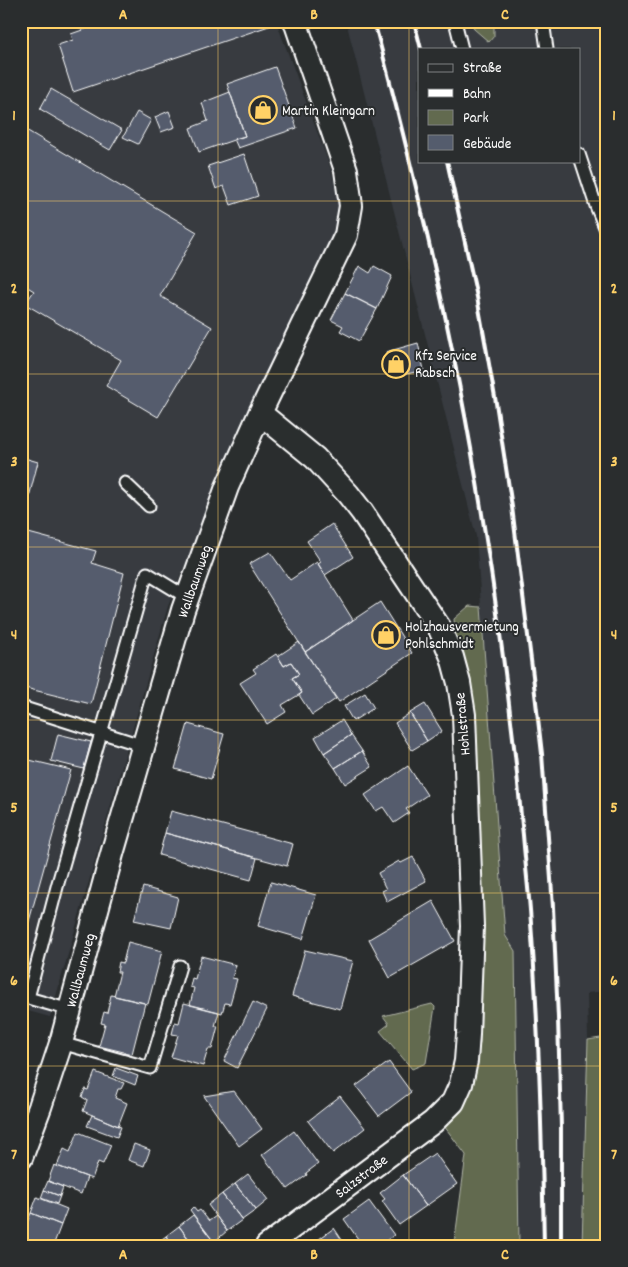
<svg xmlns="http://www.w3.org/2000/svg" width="628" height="1267" viewBox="0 0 628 1267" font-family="Dekko,sans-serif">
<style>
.built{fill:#373b41;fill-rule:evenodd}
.green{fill:#626a4f;stroke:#b0b4a7}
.building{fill:#545c6d;stroke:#fff}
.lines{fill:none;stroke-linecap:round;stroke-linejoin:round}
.service-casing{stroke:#fff;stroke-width:15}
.minor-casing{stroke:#fff;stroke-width:26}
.service{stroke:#2a2d2e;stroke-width:11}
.minor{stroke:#2a2d2e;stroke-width:22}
.rail{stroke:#fff;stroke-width:4}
.grid{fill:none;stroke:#ffd166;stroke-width:1;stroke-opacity:0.55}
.labels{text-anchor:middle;stroke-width:4;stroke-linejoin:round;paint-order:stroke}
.poi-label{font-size:15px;fill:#fff;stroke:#2a2d2e;text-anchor:start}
.street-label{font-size:15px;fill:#fff;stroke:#2a2d2e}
.neatline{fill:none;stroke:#ffd166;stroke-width:2}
.grid-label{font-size:16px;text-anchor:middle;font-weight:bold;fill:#ffd166}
</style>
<rect width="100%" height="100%" fill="#2a2d2e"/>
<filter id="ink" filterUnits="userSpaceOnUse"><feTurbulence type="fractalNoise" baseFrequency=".02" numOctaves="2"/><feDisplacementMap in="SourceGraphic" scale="10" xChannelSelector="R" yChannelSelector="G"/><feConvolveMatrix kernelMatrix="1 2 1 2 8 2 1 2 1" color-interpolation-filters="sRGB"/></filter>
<g filter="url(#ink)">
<!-- built -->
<path class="built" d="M21,21H276L331,169L339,204L336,233L252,405L168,606L50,1017L21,1009Z
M346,21H607V991L587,993L588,1040L582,1246H519L515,951L505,935L476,536ZM419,49H579V161H419Z"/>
<!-- green -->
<path class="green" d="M471,21H494V36L489,42L474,29Z
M469,606L481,607L505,935L515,951L519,1246H454L466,1155L444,1126L463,1095L480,1042L479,947L467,773L454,619Z
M432,1004L435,1007L426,1063L412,1069L380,1031L389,1024L383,1016Z
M607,1037V1246H582L588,1040Z"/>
<!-- building -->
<path class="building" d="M108,21H271L272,25L73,92L58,45L73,40L71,34Z
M275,67L297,128L238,148L234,139L245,136L227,84Z
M51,89L122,130L110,150L40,109Z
M230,92L245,136L199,152L190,128L208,121L202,103Z
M169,111L175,127L161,132L155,117Z
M137,112L151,120L138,144L123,137Z
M21,127L197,232L160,296L212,327L158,417L106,386L121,360L25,304L34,291L21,283Z
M244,154L258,196L231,205L224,186L216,189L208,166Z
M359,266L370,273L374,266L392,276L377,309L345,293Z
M345,293L377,309L359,341L340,331L343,326L331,320Z
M418,343L424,370L393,377L386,352Z
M21,457L38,462L27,505L21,504Z
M332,524L353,557L325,575L318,564L321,562L307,541Z
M21,531L96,551L92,563L124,573L91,704L21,687Z
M270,552L290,580L317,562L353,620L305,652L249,564Z
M380,602L412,653L339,702L305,652Z
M299,642L336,699L312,715L299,695L302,693L292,678L299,674L291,662L284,666L278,656Z
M276,654L284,666L291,662L299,674L292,678L302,693L282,705L286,712L267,724L240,683L256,673L253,669Z
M365,693L374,708L353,721L344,706Z
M425,704L442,731L427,741L410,713Z
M410,713L427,741L412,750L395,723Z
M342,720L351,735L324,753L315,737Z
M188,724L224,734L211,779L175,769Z
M58,734L91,742L84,769L51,761Z
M351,735L362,751L335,768L324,753Z
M362,751L372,767L345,784L335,768Z
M21,758L71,770L21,950Z
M408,766L427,795L406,809L409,813L394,823L383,807L376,811L365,795Z
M171,811L293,844L287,866L165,833Z
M165,833L257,858L251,880L159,855Z
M413,857L426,881L387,902L382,891L386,889L378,873L399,861L401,863Z
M271,882L316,895L303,939L258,926Z
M143,887L178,897L171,928L134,920Z
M433,901L455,941L390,978L369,939Z
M128,942L162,951L148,1004L114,996L120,972H117L119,962L123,963Z
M305,950L353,961L340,1009L292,996Z
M201,956L236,965L232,978L237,979L230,1004L225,1003L222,1013L190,1005L194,988L190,987L192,978L195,979Z
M111,995L145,1003L132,1054L99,1046L105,1024L101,1023L104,1012L107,1013Z
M253,1002L267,1009L237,1068L224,1061Z
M184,1003L219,1012L215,1026H218L212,1049H208L203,1066L171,1057L178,1035L172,1034L175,1022L179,1023Z
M389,1062L411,1092L379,1116L356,1086Z
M116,1068L138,1076L135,1085L113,1076Z
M95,1072L124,1083L121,1089H118L115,1098L127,1103L118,1126L83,1111L87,1100L82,1097L85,1089L88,1090Z
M234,1091L262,1129L239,1146L204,1096Z
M340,1096L365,1128L333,1153L308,1121Z
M92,1115L121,1127L117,1137L87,1126Z
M294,1131L318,1164L306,1173L307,1175L288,1189L262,1155Z
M78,1132L111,1145L103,1164L98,1162L92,1179L57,1166L64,1149L70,1152Z
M134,1144L150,1150L144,1166L128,1160Z
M435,1153L457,1184L426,1206L403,1175Z
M54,1165L87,1177L81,1194L48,1181Z
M248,1174L268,1200L256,1210L235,1184Z
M403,1175L426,1206L399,1225L382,1201L385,1199L380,1193Z
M48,1181L63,1187L60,1196L44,1190Z
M235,1184L256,1210L242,1220L222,1194Z
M44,1190L60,1196L57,1204L41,1198Z
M222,1194L242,1220L227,1231L208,1205Z
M37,1197L67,1209L61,1225L31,1213Z
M369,1201L394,1235L379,1246H363L344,1219Z
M193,1207L197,1212L200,1210L209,1221L216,1216L227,1231L214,1242L190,1210Z
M31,1213L61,1225L53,1246H33L21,1241V1238Z
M193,1215L214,1242L209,1246H194L179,1226Z
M179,1226L194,1246H173L166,1236Z
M334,1228L346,1246H311V1245Z
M166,1236L173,1246H153Z"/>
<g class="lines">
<defs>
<path id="service" d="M455,21L462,49
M543,21L547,49
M579,154L596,206L607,232
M125,483L149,506
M21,707L144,746
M70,1010L28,998L58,883L147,573L188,598
M61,1043L150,1068L180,966"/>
<path id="minor" d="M260,413L315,458L348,494L362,512L439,627L452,657L459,683L464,715L472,926L468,1034L466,1061L461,1084L453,1102L433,1122L267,1246
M21,1158L40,1107L61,1043L112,854L183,610L227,487L260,413L346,235L351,206L346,170L295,21"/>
</defs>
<!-- service casing -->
<use href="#service" class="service-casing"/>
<!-- minor casing -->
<use href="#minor" class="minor-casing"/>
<!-- service -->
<use href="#service" class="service"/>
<!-- minor -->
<use href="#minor" class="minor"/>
<!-- rail -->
<path class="rail" d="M374,21C417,183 456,348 482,514C495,594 506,674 515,755C518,781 520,808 523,835C525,860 528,885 530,910C539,1022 542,1134 544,1246
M414,21L421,49
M447,161L477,297L496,403L512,507L533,676L542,754L553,907L558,1018L561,1128V1246"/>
</g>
</g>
<!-- grid -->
<path class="grid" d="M218,21V1246M409,21V1246M21,201H607M21,374H607M21,547H607M21,720H607M21,893H607M21,1066H607"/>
<!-- icons -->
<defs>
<symbol id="shop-ring" viewBox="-11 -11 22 22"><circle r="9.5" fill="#2a2d2e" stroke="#ffd166" stroke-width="1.5"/><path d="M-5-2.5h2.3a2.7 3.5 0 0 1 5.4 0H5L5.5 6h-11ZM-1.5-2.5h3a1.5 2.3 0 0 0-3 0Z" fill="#ffd166"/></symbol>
</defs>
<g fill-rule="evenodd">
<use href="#shop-ring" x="247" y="94" width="32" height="32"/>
<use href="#shop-ring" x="380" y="348" width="32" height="32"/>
<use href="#shop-ring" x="370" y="619" width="32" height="32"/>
</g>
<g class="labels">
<!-- poi labels -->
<g class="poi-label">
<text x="282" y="115">Martin Kleingarn</text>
<text x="415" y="360">Kfz Service<tspan x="415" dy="17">Rabsch</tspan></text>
<text x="405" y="631">Holzhausvermietung<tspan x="405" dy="17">Pohlschmidt</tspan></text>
</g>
<!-- street labels -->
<g class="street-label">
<text transform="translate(194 581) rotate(-71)" y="5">Wallbaumweg</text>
<text transform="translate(462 724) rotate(-95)" y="5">Hohlstraße</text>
<text transform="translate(80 970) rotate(-75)" y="5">Wallbaumweg</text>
<text transform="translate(361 1176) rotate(-37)" y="5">Salzstraße</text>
</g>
</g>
<!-- margin -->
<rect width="628" height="1267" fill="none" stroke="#2a2d2e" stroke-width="55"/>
<!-- legend -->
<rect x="418" y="48" width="162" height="115" fill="#2a2d2e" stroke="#7f8182"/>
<rect x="428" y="64" width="25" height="8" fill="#2a2d2e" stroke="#7f8182"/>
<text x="463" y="72" font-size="15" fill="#ffffff">Straße</text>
<rect x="428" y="89" width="25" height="8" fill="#ffffff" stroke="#7f8182"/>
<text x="463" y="98" font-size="15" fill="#ffffff">Bahn</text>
<rect x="428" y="110" width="25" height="15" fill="#626a4f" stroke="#7f8182"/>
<text x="463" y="122" font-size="15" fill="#ffffff">Park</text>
<rect x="428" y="135" width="25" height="15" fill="#545c6d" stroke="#7f8182"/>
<text x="463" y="148" font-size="15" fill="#ffffff">Gebäude</text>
<rect x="28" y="28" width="572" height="1212" class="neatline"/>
<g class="grid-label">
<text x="123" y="19">A</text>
<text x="314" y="19">B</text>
<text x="505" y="19">C</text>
<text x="14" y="120">1</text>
<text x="614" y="120">1</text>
<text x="14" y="293">2</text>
<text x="614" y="293">2</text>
<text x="14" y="466">3</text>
<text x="614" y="466">3</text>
<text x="14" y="639">4</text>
<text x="614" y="639">4</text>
<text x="14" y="812">5</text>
<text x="614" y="812">5</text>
<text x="14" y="985">6</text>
<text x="614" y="985">6</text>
<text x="14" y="1159">7</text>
<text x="614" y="1159">7</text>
<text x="123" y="1259">A</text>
<text x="314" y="1259">B</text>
<text x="505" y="1259">C</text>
</g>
</svg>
